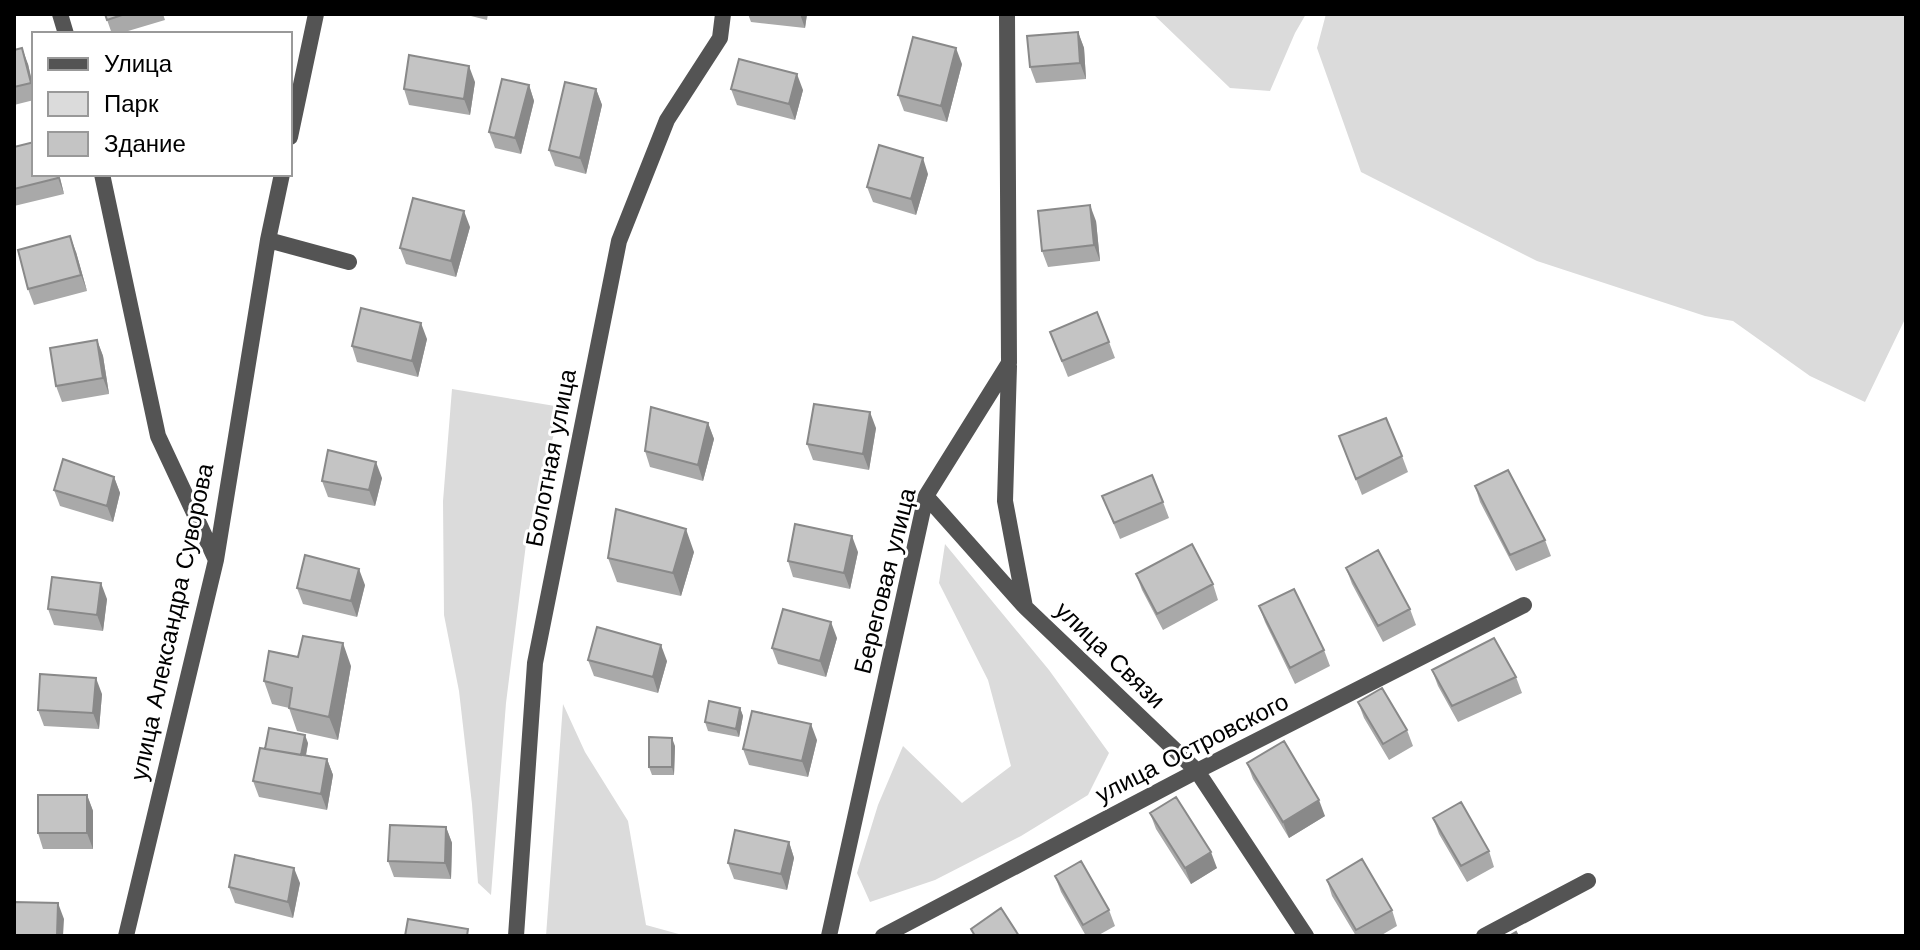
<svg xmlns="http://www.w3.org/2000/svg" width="1920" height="950" viewBox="0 0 1920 950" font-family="'Work Sans',sans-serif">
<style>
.green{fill:#dbdbdb}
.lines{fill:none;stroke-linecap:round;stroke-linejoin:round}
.street{stroke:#545454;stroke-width:16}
.wall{fill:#a9a9a9}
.shaded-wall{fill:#898989}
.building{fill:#c4c4c4;stroke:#898989;stroke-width:2}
.labels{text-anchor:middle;stroke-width:6;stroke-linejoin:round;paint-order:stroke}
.street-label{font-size:24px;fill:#000;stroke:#fff}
</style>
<rect width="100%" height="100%" fill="#fff"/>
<!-- green -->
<path class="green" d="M1153,14H1306L1295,33L1270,91L1230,88Z
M1326,14H1906V317L1865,402L1810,376L1733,321L1705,316L1537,261L1361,172L1317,48Z
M452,389L561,407L527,536L506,703L491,895L478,883L472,804L459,691L444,615L443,501Z
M945,544L1049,670L1109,753L1088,795L1021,836L935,880L870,902L857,873L878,805L903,746L962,803L1011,766L988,680L939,583Z
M563,704L585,752L628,821L646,925L686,936H546Z"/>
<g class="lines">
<!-- street -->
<path class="street" d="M60,14L66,34
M290,137L316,14
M102,174L158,436L216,560
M268,240L349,262
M1009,366L1005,501L1025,607L1197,771L1306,936
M926,496L1024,606
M126,936L216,560L268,240L282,174
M516,936L535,663L619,241L667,120L720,38L723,14
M829,936L926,496L1009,363L1007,14
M883,936L1197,771L1524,605
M1484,936L1588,881"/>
</g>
<!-- wall -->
<path class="wall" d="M105,14H163L165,20L118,34H112Z
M463,14H488L487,20Z
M748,14H807L805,28L751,22Z
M1078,32L1084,48L1086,79L1036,83L1030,67Z
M14,50L28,64L34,89V100L14,105Z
M962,64L947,122L904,111L898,95Z
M475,82L470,115L409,105L404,89Z
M529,85L534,101L521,154L495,148L489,132Z
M596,89L602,105L586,174L555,166L549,150Z
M731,89L803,90L795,120L737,105Z
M14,147L34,174H59L64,194L14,206Z
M928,174L916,215L873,202L867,187Z
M1096,221L1100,261L1048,267L1042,251Z
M470,227L456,277L406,264L400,248Z
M76,252L87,291L34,305L28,289Z
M1050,332L1109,342L1115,358L1068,377Z
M427,339L418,377L357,362L352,346Z
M97,340L103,356L109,394L62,402L56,386Z
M708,423L714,439L703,481L650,467L645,451Z
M876,428L869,470L813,460L807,444Z
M1339,436L1402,456L1408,472L1362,495Z
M114,477L120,493L113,522L60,506L54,490Z
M382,478L375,506L328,497L322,481Z
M1475,486L1545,540L1551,556L1516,571L1480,502Z
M1102,496L1163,502L1169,518L1120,539Z
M694,552L681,596L617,582L608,558Z
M858,552L850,589L793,577L788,561Z
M1346,568L1410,609L1416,625L1383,642L1352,584Z
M1136,574L1213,584L1218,600L1163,630L1142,590Z
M365,585L357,617L303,604L297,588Z
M107,599L103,631L54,625L48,609Z
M1259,606L1324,650L1330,666L1295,684L1265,622Z
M837,638L826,677L778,664L772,648Z
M588,660L667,661L658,693L594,676Z
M351,666L338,740L297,731L289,708L272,704L264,681Z
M1432,670L1516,677L1522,693L1458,722L1438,686Z
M102,694L99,729L44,726L38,710Z
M1358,702L1407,730L1413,746L1389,760L1364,718Z
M740,708L743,716L739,737L708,731L705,722Z
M817,740L808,777L749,765L743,749Z
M308,743L306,756L327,759L333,775L327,810L259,797L253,781L265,749Z
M675,746L674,775H652L649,767Z
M1247,763L1325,816L1289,838L1253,779Z
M87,795L93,811V849H43L38,833Z
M1150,813L1217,868L1191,884L1156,829Z
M1433,818L1489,851L1494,867L1467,882L1439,834Z
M446,827L452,843L451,879L394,877L388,861Z
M789,842L794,858L787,890L734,879L728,863Z
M1055,876L1109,910L1115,926L1097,936H1086L1061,892Z
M1327,880L1392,910L1397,926L1380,936H1356L1332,896Z
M300,883L293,918L235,903L229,887Z"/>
<!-- shaded-wall -->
<path class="shaded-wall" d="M800,14H807L805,28Z
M1078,32L1084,48L1086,79L1080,63Z
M22,48L28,64L34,92L31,83Z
M956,48L962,64L947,122L941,106Z
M469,66L475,82L470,115L464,99Z
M797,74L803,90L795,120L789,104Z
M529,85L534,101L521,154L515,138Z
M596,89L602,105L586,174L580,158Z
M923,158L928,174L916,215L911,199Z
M57,174H59L64,194L58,178Z
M1090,205L1096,221L1100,261L1094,245Z
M464,211L470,227L456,277L451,261Z
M70,236L76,252L87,291L81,275Z
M421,323L427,339L418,377L412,361Z
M97,340L103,356L109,394L103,378Z
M870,412L876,428L869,470L863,454Z
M708,423L714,439L703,481L698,465Z
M376,462L382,478L375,506L369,490Z
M114,477L120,493L113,522L107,506Z
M686,529L694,552L681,596L673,573Z
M852,536L858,552L850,589L844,573Z
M359,569L365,585L357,617L351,601Z
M101,583L107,599L103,631L97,615Z
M831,622L837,638L826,677L820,661Z
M343,643L351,666L338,740L329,717Z
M661,645L667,661L658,693L653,677Z
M96,678L102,694L99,729L93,713Z
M740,708L743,716L739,737L736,729Z
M811,724L817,740L808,777L802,761Z
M305,735L308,743L304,764L301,756Z
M672,738L675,746L674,775L672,767Z
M327,759L333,775L327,810L321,794Z
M87,795L93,811V849L87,833Z
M1319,800L1325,816L1289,838L1283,822Z
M446,827L452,843L451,879L445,863Z
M789,842L794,858L787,890L781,874Z
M1211,852L1217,868L1191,884L1185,868Z
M294,868L300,883L293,918L288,902Z
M58,903L64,919L63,936H57Z"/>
<!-- building -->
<path class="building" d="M105,14H125L107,20Z
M1078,32L1080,63L1030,67L1027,36Z
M913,37L956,48L941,106L898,95Z
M22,48L31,83L14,87V50Z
M409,55L469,66L464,99L404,89Z
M739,59L797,74L789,104L731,89Z
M502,79L529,85L515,138L489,132Z
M565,82L596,89L580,158L549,150Z
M34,142V174H57L58,178L14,189V147Z
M879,145L923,158L911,199L867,187Z
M413,198L464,211L451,261L400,248Z
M1090,205L1094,245L1042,251L1038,211Z
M70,236L81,275L28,289L18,250Z
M361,308L421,323L412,361L352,346Z
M1097,312L1109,342L1062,361L1050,332Z
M97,340L103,378L56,386L50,348Z
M814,404L870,412L863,454L807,444Z
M651,407L708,423L698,465L645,451Z
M1386,418L1402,456L1356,479L1339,436Z
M328,450L376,462L369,490L322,481Z
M63,459L114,477L107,506L54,490Z
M1508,470L1545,540L1510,555L1475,486Z
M1152,475L1163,502L1114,523L1102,496Z
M616,509L686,529L673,573L608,558Z
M795,524L852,536L844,573L788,561Z
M1192,544L1213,584L1157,614L1136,574Z
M1378,550L1410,609L1378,626L1346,568Z
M305,555L359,569L351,601L297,588Z
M52,577L101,583L97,615L48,609Z
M1294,589L1324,650L1290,668L1259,606Z
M783,609L831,622L820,661L772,648Z
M597,627L661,645L653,677L588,660Z
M303,636L343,643L329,717L289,708L292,688L264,681L269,651L298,657Z
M1494,638L1516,677L1452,706L1432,670Z
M40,674L96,678L93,713L38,710Z
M1382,688L1407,730L1383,744L1358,702Z
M709,701L740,708L736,729L705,722Z
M752,711L811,724L802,761L743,749Z
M269,728L305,735L301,755L265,749Z
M649,737L672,738V767H649Z
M1284,741L1319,800L1283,822L1247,763Z
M260,748L327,759L321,794L253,781Z
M38,795H87V833H38Z
M1176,797L1211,852L1185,868L1150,813Z
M1461,802L1489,851L1461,866L1433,818Z
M390,825L446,827L445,863L388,861Z
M735,830L789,842L781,874L728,863Z
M235,855L294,868L288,902L229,887Z
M1362,859L1392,910L1356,930L1327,880Z
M1081,861L1109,910L1083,925L1055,876Z
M14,902L58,903L57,936H14Z
M1001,908L1019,936H975L971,929Z
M408,919L468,929L467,936H405Z
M1516,932L1518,936H1509Z"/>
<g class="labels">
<!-- street labels -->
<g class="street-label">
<text transform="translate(551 458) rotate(-79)" y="8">Болотная улица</text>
<text transform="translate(885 581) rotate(-76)" y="8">Береговая улица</text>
<text transform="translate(172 622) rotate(-78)" y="8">улица Александра Суворова</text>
<text transform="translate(1110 655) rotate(44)" y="8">улица Связи</text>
<text transform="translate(1192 748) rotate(-27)" y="8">улица Островского</text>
</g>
</g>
<!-- border -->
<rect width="1920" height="950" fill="none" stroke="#000000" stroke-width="32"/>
<!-- legend -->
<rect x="32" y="32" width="260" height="144" fill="#ffffff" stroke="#999999" stroke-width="2"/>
<rect x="48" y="58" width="40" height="12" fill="#545454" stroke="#999999" stroke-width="2"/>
<text x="104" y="72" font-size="24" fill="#000000">Улица</text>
<rect x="48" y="92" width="40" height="24" fill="#dbdbdb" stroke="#999999" stroke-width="2"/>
<text x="104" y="112" font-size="24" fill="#000000">Парк</text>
<rect x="48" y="132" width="40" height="24" fill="#c4c4c4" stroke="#999999" stroke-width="2"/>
<text x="104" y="152" font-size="24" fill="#000000">Здание</text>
</svg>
